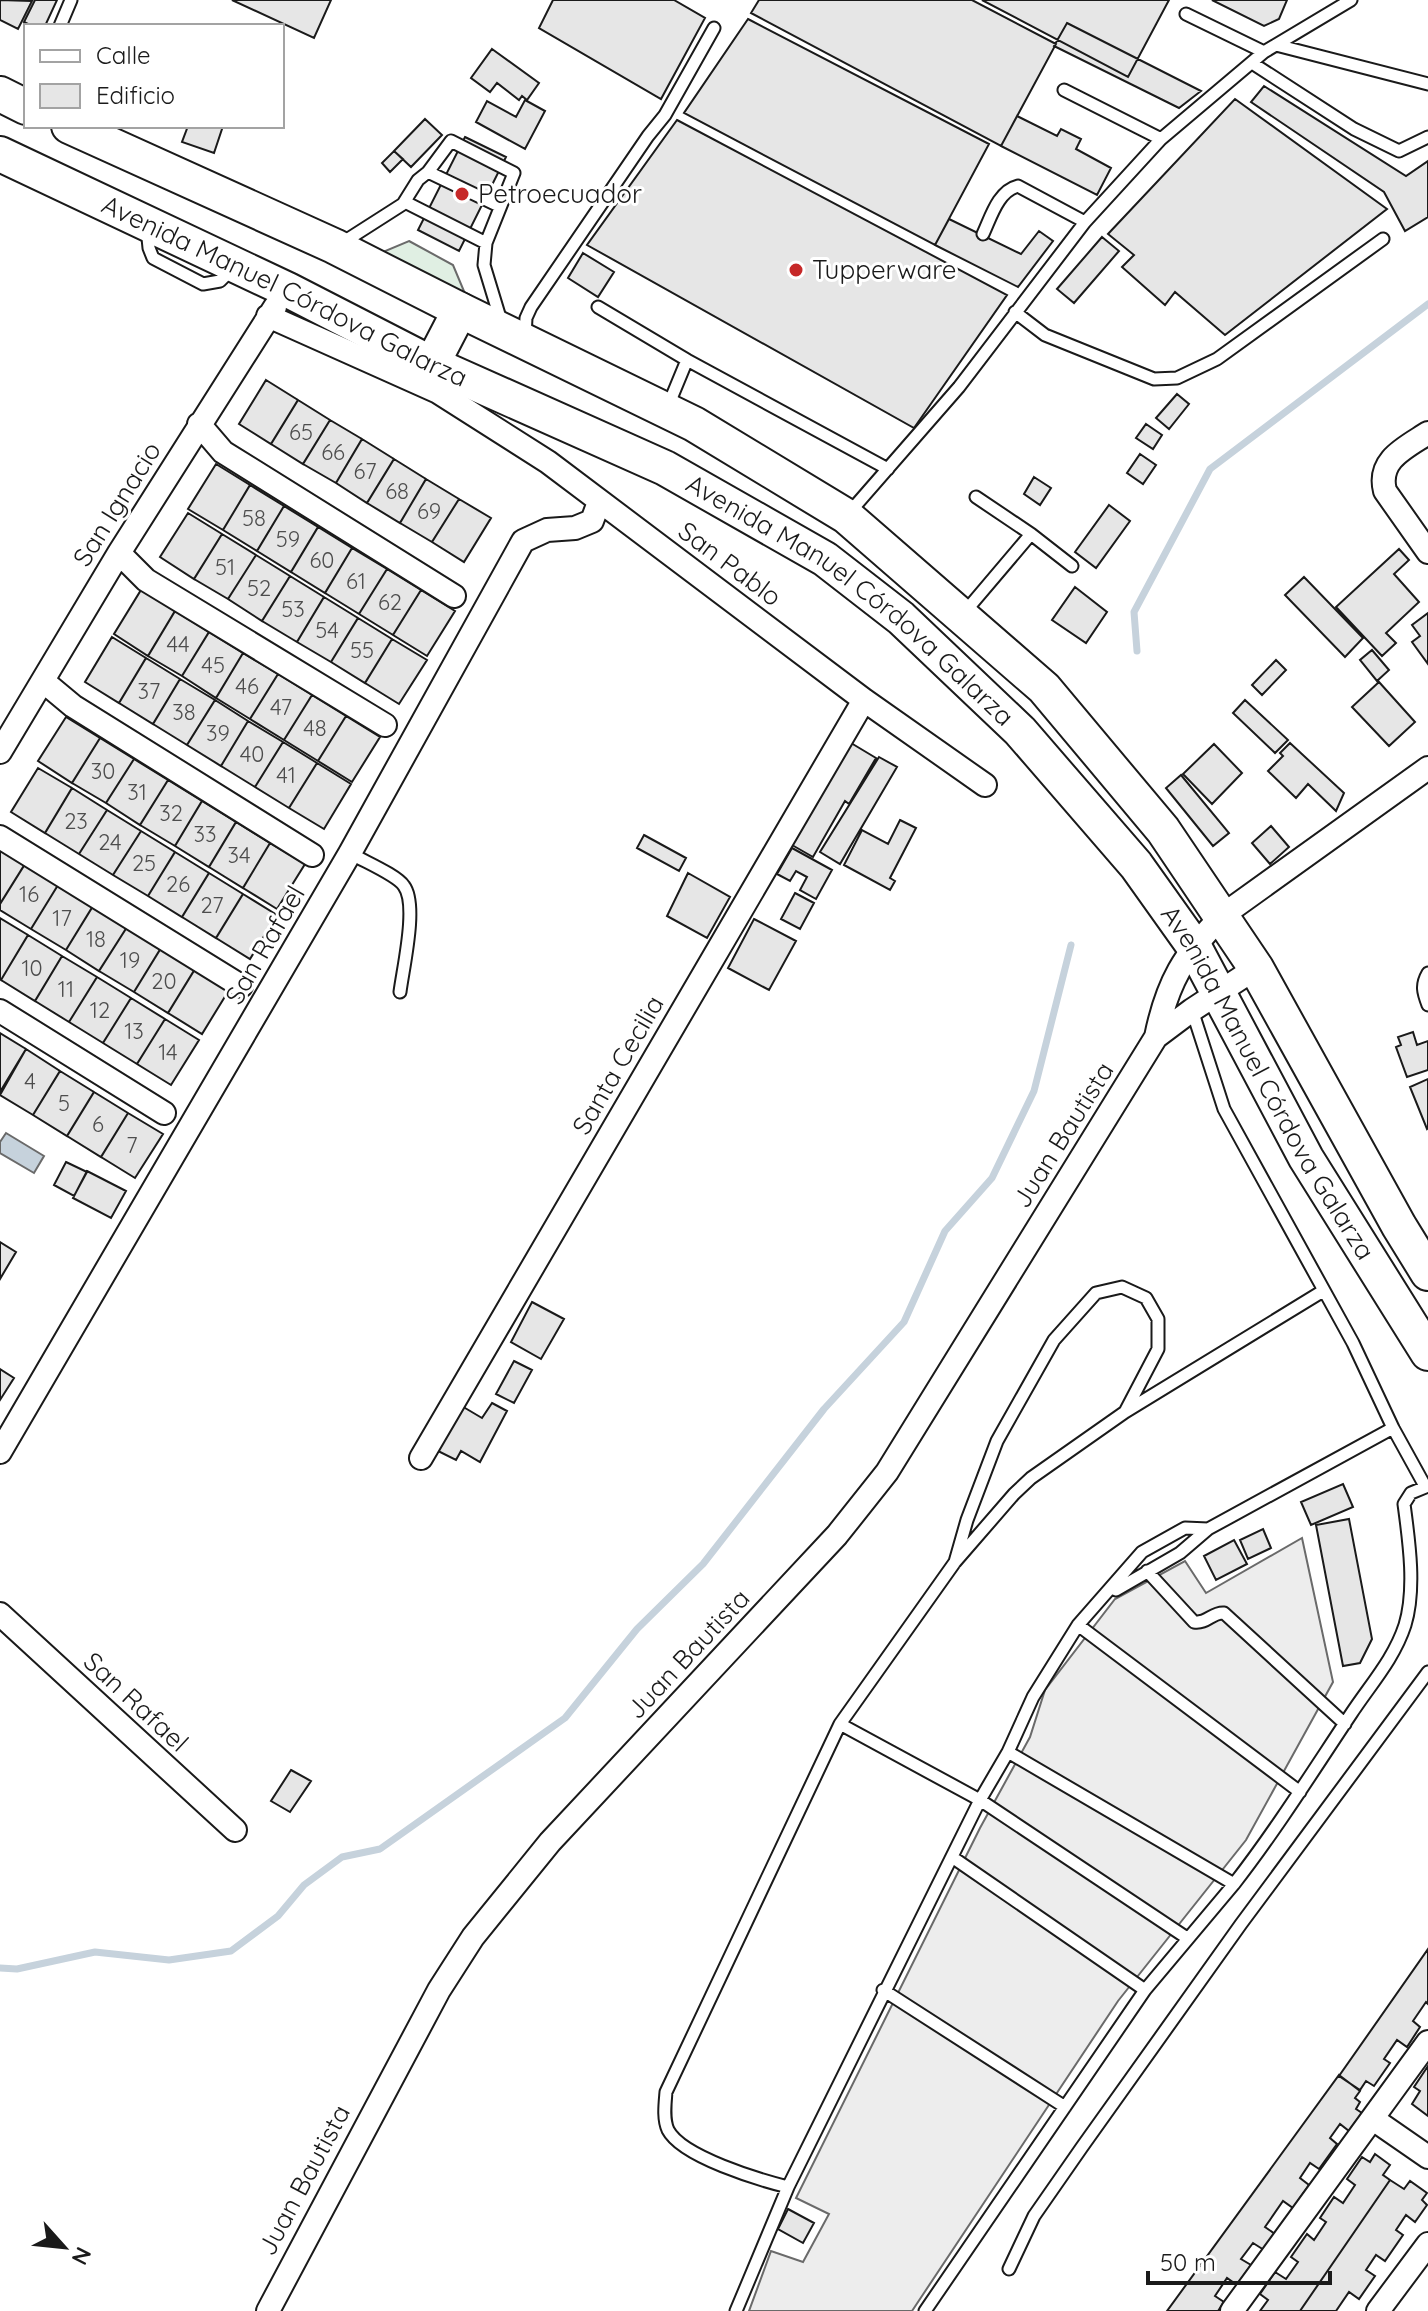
<svg xmlns="http://www.w3.org/2000/svg" width="1428" height="2311" viewBox="0 0 1428 2311" font-family="Quicksand,sans-serif">
<style>
.green{fill:#e0efe3;stroke:#6a6a6a;stroke-width:2}
.parking{fill:#ededed;stroke:#6a6a6a;stroke-width:2}
.water{fill:#c6d2dc;stroke:#6a6a6a;stroke-width:2}
.lines{fill:none;stroke-linecap:round;stroke-linejoin:round}
.stream{stroke:#c6d2dc;stroke-width:7}
.building{fill:#e6e6e6;stroke:#1a1a1a;stroke-width:2}
.lane-casing{stroke:#1a1a1a;stroke-width:15}
.street-casing{stroke:#1a1a1a;stroke-width:26}
.primary-casing{stroke:#1a1a1a;stroke-width:38}
.lane{stroke:#fff;stroke-width:11}
.street{stroke:#fff;stroke-width:22}
.primary{stroke:#fff;stroke-width:34}
.poi-dot{fill:#c62828;stroke:#fff;stroke-width:3}
.labels{text-anchor:middle;stroke-width:6;stroke-linejoin:round;paint-order:stroke}
.number-label{font-size:22px;fill:#4d4d4d}
.poi-label{font-size:26px;fill:#1a1a1a;stroke:#fff;text-anchor:start}
.street-label{font-size:26px;fill:#1a1a1a;stroke:#fff}
</style>
<rect width="100%" height="100%" fill="#fff"/>
<!-- green -->
<path class="green" d="M409,241L453,265L466,296L378,254Z"/>
<!-- parking -->
<path class="parking" d="M1302,1538L1333,1682L1246,1840L1118,2001L912,2311H749L771,2251L803,2262L829,2214L796,2198L980,1828L1030,1737L1045,1690L1115,1599L1185,1561L1206,1593Z"/>
<!-- water -->
<path class="water" d="M6,1133L44,1156L34,1173L0,1153V1142Z"/>
<g class="lines">
<!-- stream -->
<path class="stream" d="M1137,651L1134,612L1210,469L1428,304
M0,1968L17,1969L95,1952L169,1960L231,1951L278,1916L304,1885L342,1857L380,1849L565,1718L637,1629L703,1564L824,1409L904,1322L945,1231L992,1178L1034,1091L1071,945"/>
</g>
<!-- building -->
<path class="building" d="M0,0L32,1L18,29L0,20Z
M35,0H57L45,26H32L24,22Z
M232,0H331L314,38Z
M553,0H674L705,18L661,99L539,28Z
M759,0H972L1056,44L1001,146L751,13Z
M982,0H1169L1128,77Z
M1212,0H1287L1279,19L1264,26Z
M748,19L989,144L935,245L684,113Z
M1067,23L1201,91L1179,108L1054,46Z
M492,49L539,83L527,100L522,96L519,100L497,83L490,92L471,78Z
M1264,86L1406,176L1428,161V217L1405,231L1384,192L1251,102Z
M1235,99L1387,209L1225,335L1175,292L1165,305L1122,267L1134,255L1108,234Z
M525,100L545,111L525,149L476,122L487,101L516,117Z
M1017,116L1057,136L1061,129L1081,139L1076,149L1111,168L1097,195L1001,146Z
M425,119L442,135L411,167L394,151Z
M677,120L1007,295L914,428L587,245Z
M188,126H223L214,153L182,142Z
M465,137L506,157L459,251L418,230Z
M394,151L403,159L390,172L382,163Z
M949,219L1021,254L1039,231L1053,241L1018,287L935,245Z
M1102,237L1119,251L1074,303L1057,289Z
M583,253L614,272L598,297L568,278Z
M266,380L298,400L271,444L239,424Z
M1177,394L1189,404L1169,429L1156,418Z
M298,400L330,420L303,464L271,444Z
M330,420L362,439L336,483L303,464Z
M1146,424L1162,435L1153,449L1136,438Z
M362,439L394,459L367,503L336,483Z
M1140,454L1156,465L1143,484L1127,473Z
M394,459L426,479L400,523L367,503Z
M216,464L250,485L223,530L188,509Z
M1034,477L1051,488L1040,505L1024,494Z
M426,479L459,499L432,542L400,523Z
M250,485L284,506L257,551L223,530Z
M459,499L491,518L464,562L432,542Z
M1109,505L1130,521L1096,568L1075,552Z
M284,506L318,527L291,572L257,551Z
M188,513L222,534L194,579L160,557Z
M318,527L352,548L325,593L291,572Z
M222,534L256,555L228,599L194,579Z
M352,548L387,569L359,614L325,593Z
M1399,549L1409,560L1394,574L1419,602L1386,633L1396,643L1382,656L1336,607Z
M256,555L290,576L262,621L228,599Z
M387,569L421,590L393,635L359,614Z
M290,576L324,597L297,642L262,621Z
M1304,577L1363,638L1345,657L1285,595Z
M1075,587L1107,612L1086,643L1052,620Z
M141,590L175,611L148,656L114,634Z
M421,590L455,611L427,656L393,635Z
M324,597L358,618L331,662L297,642Z
M175,611L209,632L182,676L148,656Z
M1428,613V664L1412,642L1420,636L1412,625Z
M358,618L392,639L365,683L331,662Z
M209,632L243,653L216,698L182,676Z
M112,637L146,658L119,703L85,682Z
M392,639L427,660L399,704L365,683Z
M1372,650L1389,670L1377,681L1360,660Z
M243,653L278,674L250,719L216,698Z
M146,658L180,679L153,724L119,703Z
M1276,660L1286,670L1262,695L1252,685Z
M278,674L312,695L284,740L250,719Z
M180,679L215,700L187,745L153,724Z
M1379,682L1415,722L1389,746L1352,707Z
M312,695L346,716L318,761L284,740Z
M215,700L248,721L221,766L187,745Z
M1245,700L1288,740L1275,753L1233,713Z
M346,716L380,737L352,782L318,761Z
M66,717L100,738L72,783L38,761Z
M248,721L283,742L255,787L221,766Z
M100,738L134,759L106,803L72,783Z
M283,742L317,763L289,808L255,787Z
M851,743L876,758L849,804L845,801L813,857L792,845Z
M1290,743L1344,793L1336,811L1308,784L1296,798L1268,771L1283,756L1280,753Z
M1214,744L1242,773L1212,804L1183,774Z
M879,757L897,767L840,864L820,852Z
M134,759L168,780L140,825L106,803Z
M317,763L351,784L324,829L289,808Z
M38,768L72,788L45,833L11,812Z
M1181,775L1229,833L1213,846L1166,788Z
M168,780L202,801L175,846L140,825Z
M72,788L107,810L79,854L45,833Z
M202,801L236,822L209,867L175,846Z
M107,810L141,831L113,875L79,854Z
M900,820L916,828L890,878L895,881L890,890L844,865L862,830L888,844Z
M236,822L270,843L243,888L209,867Z
M1271,826L1289,847L1270,864L1252,843Z
M141,831L175,852L148,896L113,875Z
M644,835L686,858L679,871L637,848Z
M270,843L305,864L277,909L243,888Z
M792,848L832,870L816,899L800,890L807,877L796,871L790,881L777,874Z
M0,849L25,864L0,904Z
M175,852L209,873L182,917L148,896Z
M25,864L58,885L31,929L0,910V904Z
M209,873L243,894L216,938L182,917Z
M688,873L730,897L707,938L667,916Z
M58,885L93,906L66,950L31,929Z
M795,893L814,903L800,929L781,919Z
M243,894L277,915L250,959L216,938Z
M93,906L127,927L99,971L66,950Z
M0,918L28,935L1,980L0,979Z
M754,919L796,941L769,990L728,968Z
M127,927L161,948L134,992L99,971Z
M28,935L62,956L35,1001L1,980Z
M161,948L195,969L168,1013L134,992Z
M62,956L97,977L69,1022L35,1001Z
M195,969L229,990L202,1034L168,1013Z
M97,977L131,998L103,1043L69,1022Z
M131,998L165,1019L137,1064L103,1043Z
M165,1019L199,1040L171,1085L137,1064Z
M1413,1032L1417,1045L1428,1041V1070L1407,1077L1396,1047L1401,1045L1398,1037Z
M0,1033L26,1049L0,1092Z
M26,1049L60,1071L33,1115L0,1095Z
M60,1071L94,1092L67,1136L33,1115Z
M1428,1079V1128L1427,1129L1410,1087Z
M94,1092L128,1113L101,1157L67,1136Z
M128,1113L163,1134L135,1178L101,1157Z
M66,1162L87,1172L74,1196L54,1185Z
M87,1171L126,1191L111,1218L73,1198Z
M0,1242L16,1252L0,1279Z
M532,1302L564,1319L541,1359L511,1342Z
M514,1361L532,1370L514,1403L496,1394Z
M0,1369L14,1378L0,1400Z
M492,1403L507,1411L480,1462L461,1451L456,1460L434,1449L460,1405L482,1418Z
M1343,1484L1353,1507L1311,1525L1301,1502Z
M1349,1519L1372,1639L1360,1663L1343,1666L1316,1525Z
M1263,1529L1271,1548L1248,1559L1240,1540Z
M1234,1540L1247,1564L1216,1580L1204,1556Z
M291,1770L311,1781L290,1812L271,1801Z
M1428,1949V2004L1426,2002L1413,2021L1420,2027L1407,2047L1397,2040L1384,2059L1390,2063L1374,2086L1366,2081L1360,2090L1339,2076Z
M1428,2066V2116L1412,2104L1420,2091L1414,2087Z
M1339,2075L1360,2091L1355,2098L1360,2102L1356,2109L1362,2113L1349,2131L1340,2124L1330,2138L1337,2144L1319,2169L1310,2163L1300,2178L1309,2185L1293,2208L1283,2201L1265,2227L1275,2234L1264,2250L1253,2243L1241,2259L1251,2265L1237,2285L1227,2278L1215,2296L1224,2302L1218,2311H1167Z
M1375,2154L1390,2165L1383,2175L1390,2180L1300,2311H1260L1268,2300L1260,2294L1275,2272L1286,2279L1298,2262L1291,2257L1307,2234L1314,2240L1326,2222L1320,2218L1334,2197L1343,2203L1355,2185L1347,2179L1362,2157L1370,2162Z
M1390,2180L1404,2189L1410,2181L1427,2193L1422,2200L1427,2205L1415,2222L1406,2215L1396,2230L1403,2235L1385,2261L1376,2255L1366,2270L1375,2276L1359,2299L1349,2292L1336,2311H1300Z
M788,2209L814,2223L803,2243L778,2229Z"/>
<g class="lines">
<defs>
<path id="lane" d="M1186,14L1264,52
M60,26L71,0
M1276,45L1428,84
M1252,63L1354,129L1399,151L1428,137
M1064,90L1161,139
M428,172L499,206
M405,202L486,243
M147,228L149,248L153,258L203,284L220,281L232,269
M983,234C991,217 998,191 1018,186L1085,222
M342,243L403,204L418,180L428,172L451,141L514,173L486,243L484,265L501,321
M598,307L687,360
M1015,312L1045,335L1154,379L1177,378L1217,359L1383,239
M525,336L526,318L531,307L648,136L665,115L714,28
M668,406L687,360L888,469
M849,513L959,387L1085,222L1161,139L1264,52L1351,0
M1031,534L1072,566
M964,613L1031,534L976,497
M350,853C363,861 397,875 404,886C418,905 403,968 400,992
M1428,973C1421,985 1423,992 1428,1005
M1125,1412L1323,1291
M1393,1428L1425,1486
M1147,1571L1194,1622C1207,1624 1212,1612 1224,1613L1345,1724
M1116,1590L1180,1553L1208,1529L1393,1428L1353,1343L1224,1109L1192,1010
M1078,1625L1300,1792
M840,1724L955,1562L1014,1494L1031,1478L1125,1412L1158,1349V1319L1146,1298L1122,1287L1096,1293L1054,1340L997,1441L967,1520L955,1562
M1008,1752L1234,1884C1276,1830 1313,1771 1351,1714C1370,1685 1394,1659 1405,1625C1416,1589 1409,1541 1404,1504L1411,1493L1428,1486
M952,1857L1145,1990
M1187,1938L980,1800L840,1724L666,2092C665,2104 663,2119 668,2130C682,2157 760,2180 788,2187L980,1800L1008,1752L1033,1697L1078,1625L1142,1552L1185,1528L1208,1529
M883,1990L1065,2107
M1009,2269L1034,2216L1082,2147L1241,1924L1428,1672
M736,2311L788,2187
M925,2311L1145,1990L1234,1884"/>
<path id="street" d="M268,316L438,392L548,462L864,700L985,785
M199,424L223,452L454,596
M1428,433C1405,448 1377,460 1385,491L1428,552
M119,553L146,580L385,725
M43,681L73,706L312,855
M0,752L119,553L275,307
M0,837L241,986
M0,1011L164,1113
M1156,1037L1192,1010L1256,968
M0,1452L350,853L523,541L547,530L575,528L592,521L599,502
M421,1458L864,700
M0,1614L235,1830
M1373,2119L1428,2157
M268,2311L439,1990L473,1937L550,1842L837,1535L887,1472L1156,1037C1167,983 1184,954 1223,915L1428,768
M1232,2311L1428,2042
M1378,2311L1428,2244"/>
<g id="primary">
<path d="M0,94L26,107"/>
<path d="M69,126L334,246L460,310L694,424L846,516L1044,688L1163,830L1256,968L1399,1226L1428,1273"/>
<path id="s1" d="M0,154L288,290L432,364L665,468L825,559L901,618L1020,731L1136,865L1193,945L1306,1158L1428,1353"/>
<path d="M432,364L460,310"/>
</g>
</defs>
<!-- lane casing -->
<use href="#lane" class="lane-casing"/>
<!-- street casing -->
<use href="#street" class="street-casing"/>
<!-- primary casing -->
<use href="#primary" class="primary-casing"/>
<!-- lane -->
<use href="#lane" class="lane"/>
<!-- street -->
<use href="#street" class="street"/>
<!-- primary -->
<use href="#primary" class="primary"/>
</g>
<!-- markers -->
<g class="poi-dot">
<circle cx="462" cy="194" r="8"/>
<circle cx="796" cy="270" r="8"/>
</g>
<g class="labels">
<!-- number labels -->
<g class="number-label">
<text x="301" y="440">65</text>
<text x="333" y="460">66</text>
<text x="365" y="479">67</text>
<text x="397" y="499">68</text>
<text x="429" y="519">69</text>
<text x="254" y="526">58</text>
<text x="288" y="547">59</text>
<text x="322" y="568">60</text>
<text x="225" y="575">51</text>
<text x="356" y="589">61</text>
<text x="259" y="596">52</text>
<text x="390" y="610">62</text>
<text x="293" y="617">53</text>
<text x="327" y="638">54</text>
<text x="178" y="652">44</text>
<text x="362" y="658">55</text>
<text x="213" y="673">45</text>
<text x="247" y="694">46</text>
<text x="149" y="699">37</text>
<text x="281" y="715">47</text>
<text x="184" y="720">38</text>
<text x="315" y="736">48</text>
<text x="218" y="741">39</text>
<text x="252" y="762">40</text>
<text x="103" y="779">30</text>
<text x="286" y="783">41</text>
<text x="137" y="800">31</text>
<text x="171" y="821">32</text>
<text x="76" y="829">23</text>
<text x="205" y="842">33</text>
<text x="110" y="850">24</text>
<text x="239" y="863">34</text>
<text x="144" y="871">25</text>
<text x="178" y="892">26</text>
<text x="29" y="902">16</text>
<text x="212" y="913">27</text>
<text x="62" y="926">17</text>
<text x="96" y="947">18</text>
<text x="130" y="968">19</text>
<text x="32" y="976">10</text>
<text x="164" y="989">20</text>
<text x="66" y="997">11</text>
<text x="100" y="1018">12</text>
<text x="134" y="1039">13</text>
<text x="168" y="1060">14</text>
<text x="30" y="1089">4</text>
<text x="64" y="1111">5</text>
<text x="98" y="1132">6</text>
<text x="132" y="1153">7</text>
</g>
<!-- poi labels -->
<g class="poi-label">
<text x="478" y="203">Petroecuador</text>
<text x="812" y="279">Tupperware</text>
</g>
<!-- street labels -->
<g class="street-label">
<text dy="9" stroke="none"><textPath href="#s1" startOffset="316">Avenida Manuel Córdova Galarza</textPath></text>
<text transform="translate(117 504) rotate(-58)" y="9">San Ignacio</text>
<text transform="translate(730 564) rotate(37)" y="9">San Pablo</text>
<text dy="9" stroke="none"><textPath href="#s1" startOffset="964">Avenida Manuel Córdova Galarza</textPath></text>
<text transform="translate(265 945) rotate(-60)" y="9">San Rafael</text>
<text transform="translate(618 1065) rotate(-60)" y="9">Santa Cecilia</text>
<text dy="9" stroke="none"><textPath href="#s1" startOffset="1612">Avenida Manuel Córdova Galarza</textPath></text>
<text transform="translate(1063 1135) rotate(-58)" y="9">Juan Bautista</text>
<text transform="translate(688 1654) rotate(-47)" y="9">Juan Bautista</text>
<text transform="translate(136 1702) rotate(43)" y="9">San Rafael</text>
<text transform="translate(304 2180) rotate(-62)" y="9">Juan Bautista</text>
</g>
</g>
<!-- legend -->
<rect x="24" y="24" width="260" height="104" fill="#ffffff" stroke="#a3a3a3" stroke-width="2"/>
<rect x="40" y="50" width="40" height="12" fill="#ffffff" stroke="#a3a3a3" stroke-width="2"/>
<text x="96" y="64" font-size="24" fill="#1a1a1a">Calle</text>
<rect x="40" y="84" width="40" height="24" fill="#e6e6e6" stroke="#a3a3a3" stroke-width="2"/>
<text x="96" y="104" font-size="24" fill="#1a1a1a">Edificio</text>
<!-- north arrow -->
<g transform="translate(64 2247) rotate(117)" stroke="#ffffff" stroke-width="6" paint-order="stroke">
<path d="M0-6L14 30L0 20L-14 30Z" fill="#1a1a1a"/>
<text y="-12" font-size="22" font-weight="bold" text-anchor="middle" fill="#1a1a1a">N</text>
</g>
<!-- scale -->
<path d="M1148 2271v12h182v-12" fill="none" stroke="#1a1a1a" stroke-width="4"/>
<text x="1160" y="2271" font-size="24" fill="#1a1a1a" stroke="#ffffff" stroke-width="6" paint-order="stroke">50 m</text>
</svg>
